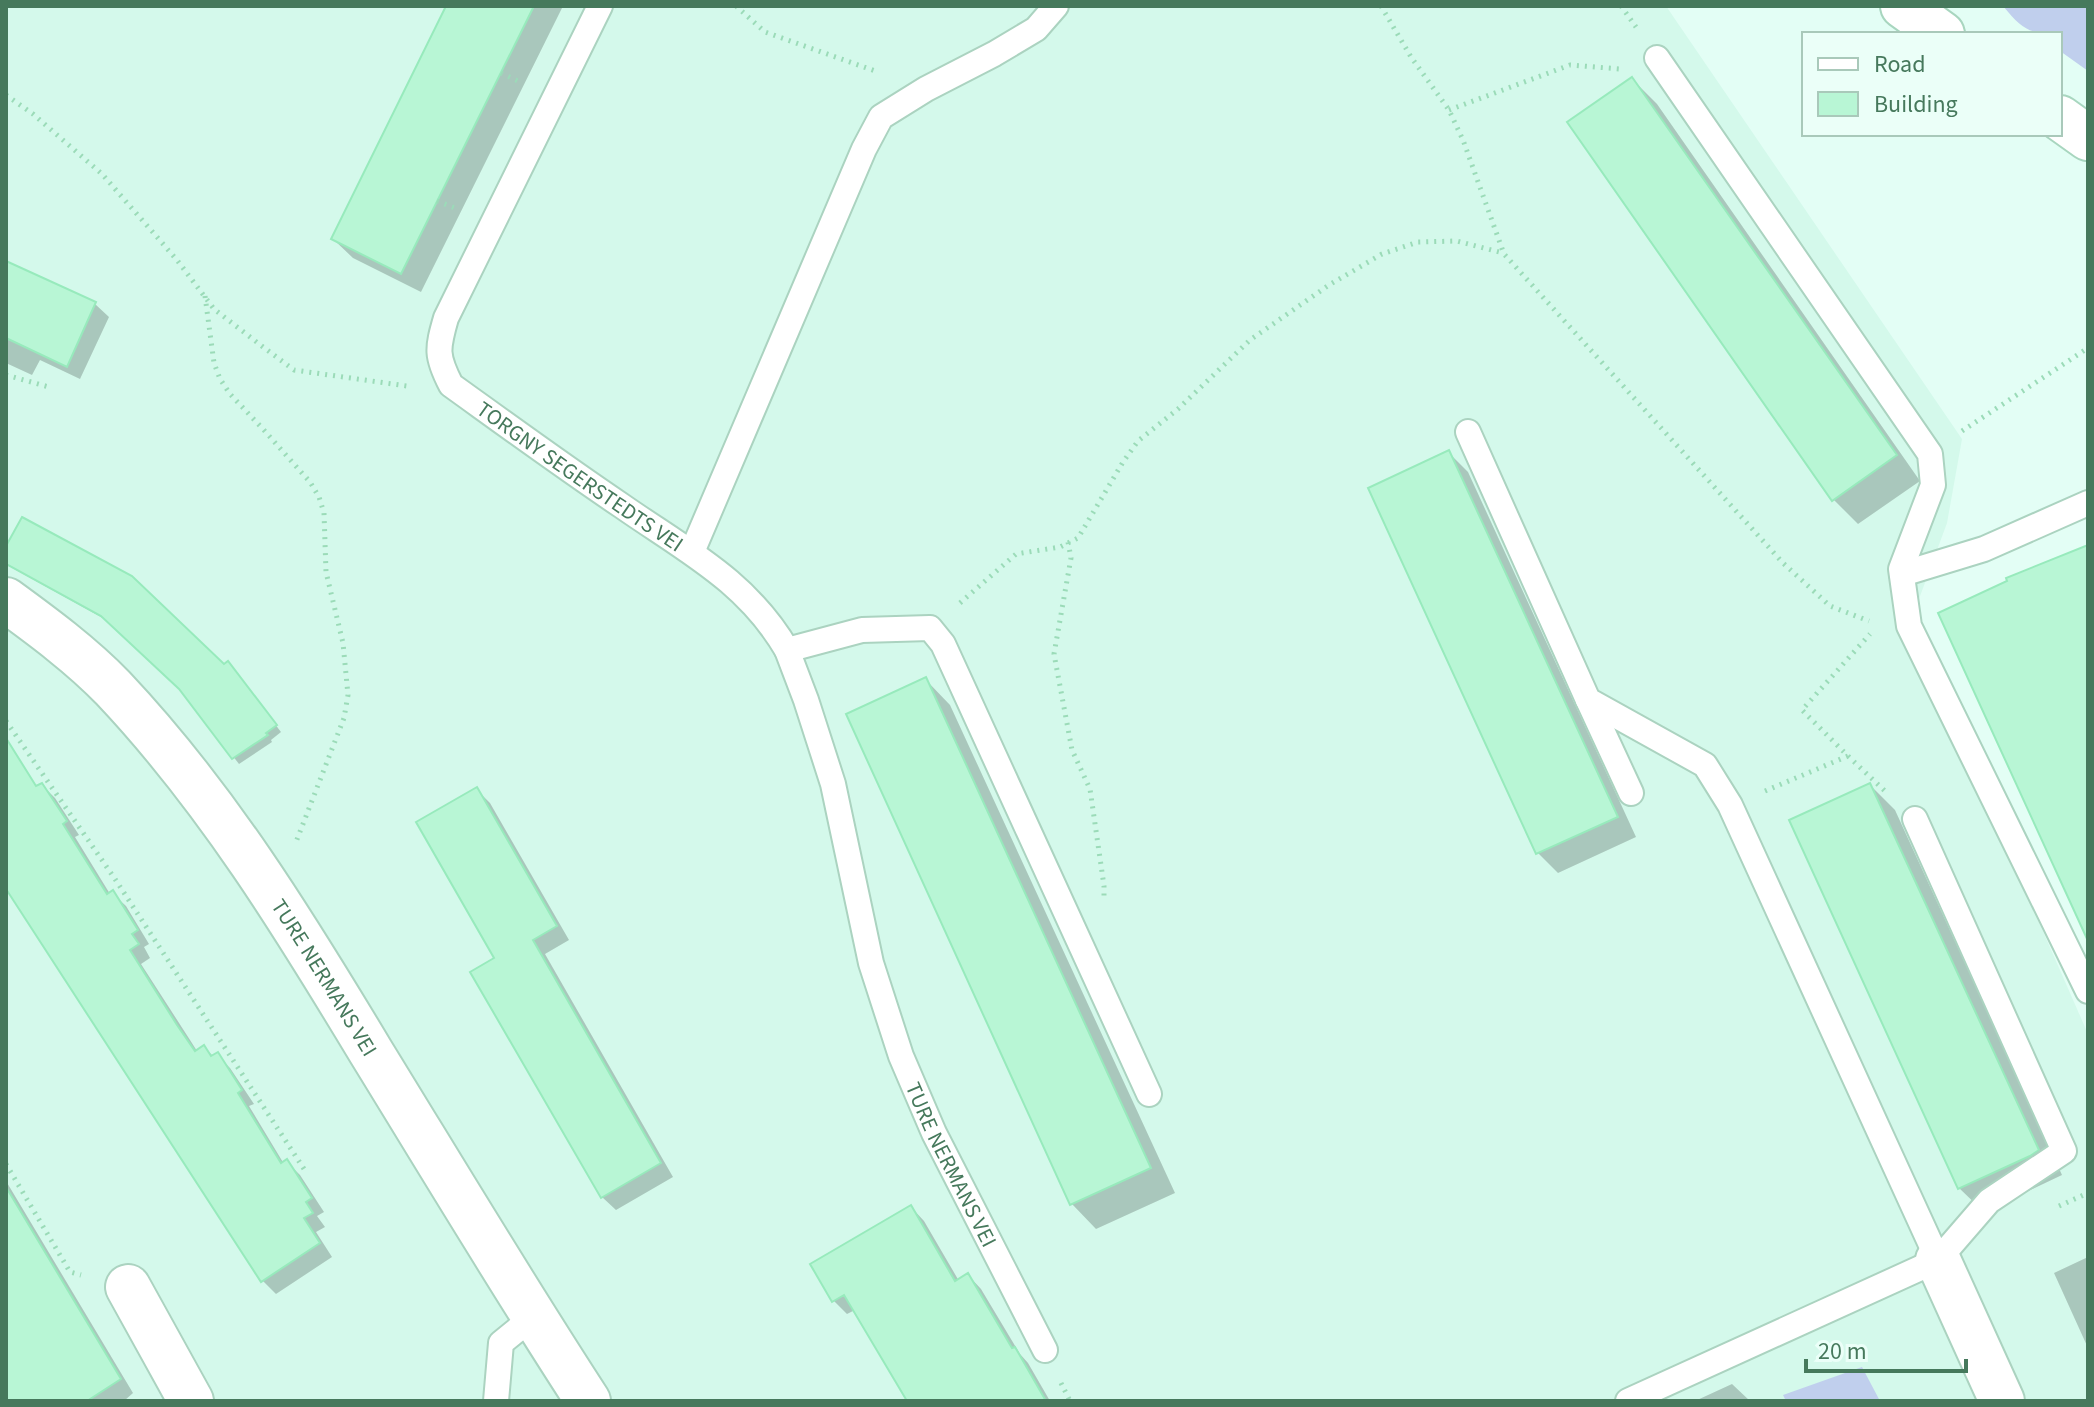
<svg xmlns="http://www.w3.org/2000/svg" width="2094" height="1407" viewBox="0 0 2094 1407" font-family="'Source Sans 3',sans-serif">
<style>
.residential{fill:#d4f9eb}
.green{fill:#c0cfed}
.shadow{fill:#0003}
.building{fill:#b8f6d5;stroke:#97eabc;stroke-width:2}
.lines{fill:none;stroke-linecap:round;stroke-linejoin:round}
.service-casing{stroke:#abd3c0;stroke-width:28}
.minor-casing{stroke:#abd3c0;stroke-width:48}
.secondary-casing{stroke:#a8d6bf;stroke-width:48}
.path{stroke:#9bdbb8;stroke-width:5;stroke-dasharray:2 6;stroke-linecap:butt}
.service{stroke:#fff;stroke-width:24}
.minor{stroke:#fff;stroke-width:44}
.secondary{stroke:#fff;stroke-width:44}
.labels{text-anchor:middle;stroke-width:7;stroke-linejoin:round;paint-order:stroke}
.street-label{font-size:22px;fill:#46795c;stroke:#ebfff8}
</style>
<rect width="100%" height="100%" fill="#e3fef5"/>
<!-- residential -->
<path class="residential" d="M6,6H1666L1962,439L1947,523L1909,626L2088,1034V1401H6Z"/>
<!-- green -->
<path class="green" d="M2003,6H2088V71L2060,51V34C2029,34 2023,30 2003,6Z
M1862,1367L1880,1401H1786L1783,1395Z"/>
<!-- shadow -->
<path class="shadow" d="M448,6H563L421,292L353,258L333,239Z
M1632,79L1657,104L1920,481L1858,524L1834,500Z
M6,262L95,304L109,317L80,379L40,360L32,375L6,363Z
M1448,452L1468,472L1636,837L1558,873L1538,853L1370,488Z
M6,551L225,667L234,670L281,732L271,740L272,742L239,764L181,689L110,622L7,565Z
M926,680L950,705L1175,1193L1096,1229L1072,1204Z
M6,761L39,787L42,785L55,798L79,835L75,837L110,894L112,893L126,906L149,944L144,947L150,958L141,964L190,1040L197,1051L204,1047L214,1057L217,1055L230,1068L254,1104L249,1106L284,1164L287,1162L300,1175L324,1212L317,1216L325,1227L316,1232L332,1257L276,1294L263,1281L6,884Z
M1870,785L1895,810L2062,1175L1984,1212L1959,1188Z
M476,789L490,803L569,940L545,954L673,1177L616,1210L602,1197L497,959Z
M6,1181L133,1393L124,1401H6Z
M911,1207L924,1221L959,1281L968,1275L981,1289L1020,1354L1028,1363L1050,1401H923L855,1310L847,1314L834,1301L813,1265Z
M2088,1257V1348L2054,1273Z
M1732,1384L1750,1401H1695Z"/>
<!-- building -->
<path class="building" d="M446,6H534L401,274L331,239Z
M1632,77L1897,455L1832,501L1567,122Z
M6,261L96,302L67,367L6,338Z
M1449,450L1618,817L1536,854L1368,488Z
M22,517L132,576L224,664L228,661L277,725L266,733L268,735L232,759L179,689L101,616L6,564V546Z
M2088,545V941L1938,613L2007,581L2006,578Z
M926,677L1151,1168L1070,1205L846,714Z
M6,738L36,786L42,783L67,821L63,824L107,894L113,890L138,930L132,934L139,944L130,950L177,1025L195,1051L204,1045L211,1056L218,1052L242,1090L238,1093L281,1163L287,1159L312,1198L306,1202L313,1213L304,1218L320,1243L261,1282L6,889Z
M1870,783L2039,1150L2030,1156L1958,1189L1789,820Z
M477,787L557,926L533,940L661,1163L601,1198L470,972L494,958L416,822Z
M6,1187L121,1379L87,1401H6Z
M911,1205L955,1281L968,1273L1012,1348L1015,1347L1046,1401H907L844,1295L832,1302L810,1264Z"/>
<g class="lines">
<defs>
<g id="service">
<path id="s1" d="M600,6L446,318C437,349 436,356 451,385C508,426 564,467 622,506C685,550 747,581 787,650L862,630L930,628L943,644L1149,1094"/>
<path d="M1657,58L1930,454L1933,485L1901,569L1909,626L2088,991"/>
<path d="M1468,432L1588,700L1705,765L1730,805L1938,1260"/>
<path d="M692,552L864,149L881,117L926,89L994,54L1036,29L1056,6"/>
<path d="M1902,574L1984,549L2088,503"/>
<path id="s2" d="M787,650L806,700L833,784L871,963L901,1056L934,1133L1045,1350"/>
<path d="M1588,700L1631,793"/>
<path d="M496,1401L501,1343L533,1317"/>
<path d="M1628,1401L1938,1260L1989,1201L2064,1151L1915,819"/>
</g>
<g id="minor">
<path id="s3" d="M6,600C43,627 81,655 113,688C216,797 294,924 371,1052C443,1169 513,1286 588,1401"/>
<path d="M1938,1260L2002,1401"/>
<path d="M128,1287L191,1401"/>
</g>
<path id="secondary" d="M1903,6L1942,34
M2060,118L2088,138"/>
</defs>
<!-- service casing -->
<use href="#service" class="service-casing"/>
<!-- minor casing -->
<use href="#minor" class="minor-casing"/>
<!-- secondary casing -->
<use href="#secondary" class="secondary-casing"/>
<!-- path -->
<path class="path" d="M736,6L765,32L878,72
M1381,6L1411,57L1449,110L1463,140L1504,254L1783,563L1830,606L1869,621
M1621,6L1636,27
M501,73L518,81
M6,95L33,114L102,174L177,260L214,309L263,347L294,370L407,386
M1449,110L1570,65L1620,69
M437,201L455,208
M205,296L214,363L220,379L230,394L262,428L310,482L319,497L324,513L326,572L343,643L348,695L344,718L296,842
M6,375L49,387
M1962,431L2088,348
M1068,542L1071,558L1054,654L1072,750L1090,789L1104,886V896
M960,603L1016,554L1060,547L1078,538L1123,462L1138,441L1178,409L1250,340L1329,285L1382,254L1418,242L1457,241L1503,253
M6,721L115,879L304,1169
M1848,756L1888,794
M1765,791L1848,756L1802,710L1870,634
M6,1164L70,1272L81,1275
M2059,1206L2088,1193
M1061,1383L1070,1401"/>
<!-- service -->
<use href="#service" class="service"/>
<!-- minor -->
<use href="#minor" class="minor"/>
<!-- secondary -->
<use href="#secondary" class="secondary"/>
</g>
<g class="labels">
<!-- street labels -->
<g class="street-label">
<text dy="8" stroke="none"><textPath href="#s1" startOffset="576">TORGNY SEGERSTEDTS VEI</textPath></text>
<text dy="8" stroke="none"><textPath href="#s3" startOffset="498">TURE NERMANS VEI</textPath></text>
<text dy="8" stroke="none"><textPath href="#s2" startOffset="542">TURE NERMANS VEI</textPath></text>
</g>
</g>
<!-- border -->
<rect width="2094" height="1407" fill="none" stroke="#46795c" stroke-width="16"/>
<!-- legend -->
<rect x="1802" y="32" width="260" height="104" fill="#ebfff8" stroke="#a9c9ba" stroke-width="2"/>
<rect x="1818" y="58" width="40" height="12" fill="#ffffff" stroke="#a9c9ba" stroke-width="2"/>
<text x="1874" y="72" font-size="24" fill="#46795c">Road</text>
<rect x="1818" y="92" width="40" height="24" fill="#b8f6d5" stroke="#a9c9ba" stroke-width="2"/>
<text x="1874" y="112" font-size="24" fill="#46795c">Building</text>
<!-- scale -->
<path d="M1806 1359v12h160v-12" fill="none" stroke="#46795c" stroke-width="4"/>
<text x="1818" y="1359" font-size="24" fill="#46795c" stroke="#ebfff8" stroke-width="6" paint-order="stroke">20 m</text>
</svg>
